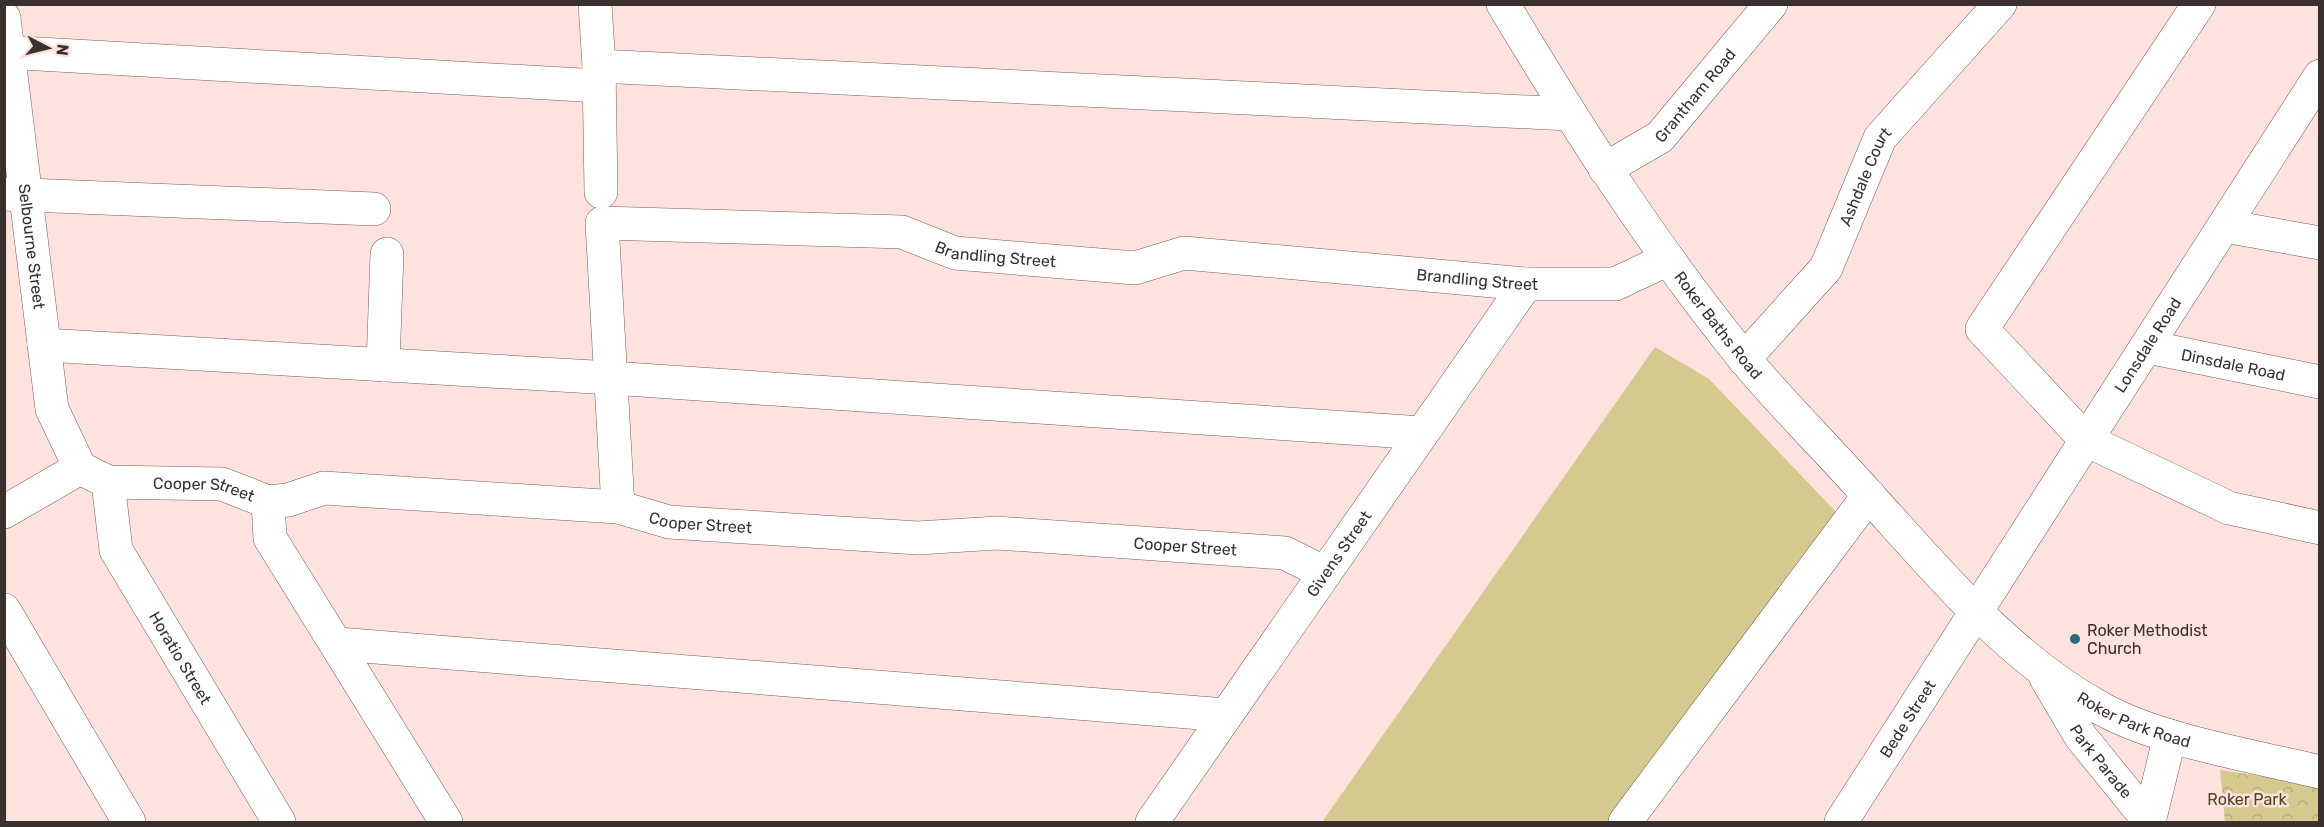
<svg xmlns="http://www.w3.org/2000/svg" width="2324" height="827" viewBox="0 0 2324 827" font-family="Rubik,sans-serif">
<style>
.grass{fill:#d4c98e}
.park{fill:url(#park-crowns)}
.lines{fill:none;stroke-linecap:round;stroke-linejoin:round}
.minor-casing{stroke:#755d58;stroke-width:34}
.minor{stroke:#fff;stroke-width:33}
.poi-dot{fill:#2a6c7f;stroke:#fee2dd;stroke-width:2}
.labels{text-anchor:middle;stroke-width:5;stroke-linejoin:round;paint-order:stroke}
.street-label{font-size:16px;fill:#3a302e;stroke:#fee2dd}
.poi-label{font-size:16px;fill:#3a302e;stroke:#fee2dd;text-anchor:start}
.park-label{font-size:16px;fill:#4d4621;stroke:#fee2dd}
</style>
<defs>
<pattern id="park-crowns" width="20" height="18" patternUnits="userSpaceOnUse" patternTransform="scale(1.5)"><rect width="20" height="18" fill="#d4c98e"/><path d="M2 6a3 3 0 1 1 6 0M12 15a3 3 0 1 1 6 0" fill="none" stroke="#b7ad7b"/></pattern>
</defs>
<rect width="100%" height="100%" fill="#fee2dd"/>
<!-- grass -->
<path class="grass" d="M1655,347L1709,379L1838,514L1610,822H1322Z"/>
<!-- park -->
<path class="park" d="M2220,770L2319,785V822H2225Z"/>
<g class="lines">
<defs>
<g id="minor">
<path d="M595,4L599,66"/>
<path id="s1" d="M1503,4C1576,126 1652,245 1742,356C1782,405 1829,450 1871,498C1941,575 2009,658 2102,709C2160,741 2254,756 2320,772"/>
<path d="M2199,4L1982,329L2086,440L2229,508L2320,528"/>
<path id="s2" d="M4,18L52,409L80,468"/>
<path d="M4,52L599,86"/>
<path id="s3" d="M1605,169L1660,137L1771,4"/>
<path d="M601,192L599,66L1568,114"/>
<path d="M4,194L374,209"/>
<path d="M2225,226L2320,243"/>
<path d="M44,345L611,378L1422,433"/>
<path id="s4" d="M2148,347L2320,382"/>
<path id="s5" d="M1744,359L1826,268L1880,138L2000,4"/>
<path d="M383,365L387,254"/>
<path id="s6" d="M80,468L108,482L222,484L268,502L288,500L324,488L618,507L669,522L918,538L997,533L1285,553L1325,573"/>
<path id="s7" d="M108,482L116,550L279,822"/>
<path d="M268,502L270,538L446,822"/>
<path id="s8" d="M618,507L602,223L902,232L955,253L1135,268L1184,253L1526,284H1615L1668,259"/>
<path d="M4,512L80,468"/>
<path d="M4,610L129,822"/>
<path d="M338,644L1226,715"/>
<path id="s9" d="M2046,678L2081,737L2150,822"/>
<path id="s10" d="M1152,822L1526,284"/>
<path d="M1625,822L1869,495"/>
<path id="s11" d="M1841,822L2320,76"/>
<path d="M2149,822L2170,736"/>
</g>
</defs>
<!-- minor casing -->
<use href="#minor" class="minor-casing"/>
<!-- minor -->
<use href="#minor" class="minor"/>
</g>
<!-- markers -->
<circle class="poi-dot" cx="2075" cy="639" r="6"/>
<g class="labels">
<!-- street labels -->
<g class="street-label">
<text dy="6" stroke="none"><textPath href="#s3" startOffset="118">Grantham Road</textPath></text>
<text dy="6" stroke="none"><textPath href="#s5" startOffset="222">Ashdale Court</textPath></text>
<text dy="6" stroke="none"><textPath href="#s2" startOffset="230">Selbourne Street</textPath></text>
<text dy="6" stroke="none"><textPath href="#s8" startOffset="682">Brandling Street</textPath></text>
<text dy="6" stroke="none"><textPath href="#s8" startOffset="1168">Brandling Street</textPath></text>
<text dy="6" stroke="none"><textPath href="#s1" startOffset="387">Roker Baths Road</textPath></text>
<text dy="6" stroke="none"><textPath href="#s11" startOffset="567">Lonsdale Road</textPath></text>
<text dy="6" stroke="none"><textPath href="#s4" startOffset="87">Dinsdale Road</textPath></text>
<text dy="6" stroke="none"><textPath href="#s6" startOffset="128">Cooper Street</textPath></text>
<text dy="6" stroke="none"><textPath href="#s6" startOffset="632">Cooper Street</textPath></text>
<text dy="6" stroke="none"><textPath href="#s6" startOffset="1118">Cooper Street</textPath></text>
<text dy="6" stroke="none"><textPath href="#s10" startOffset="327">Givens Street</textPath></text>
<text dy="6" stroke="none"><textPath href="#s7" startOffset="194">Horatio Street</textPath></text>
<text dy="6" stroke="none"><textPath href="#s1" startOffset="966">Roker Park Road</textPath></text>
<text dy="6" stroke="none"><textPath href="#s11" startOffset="123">Bede Street</textPath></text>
<text dy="6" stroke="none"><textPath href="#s9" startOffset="100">Park Parade</textPath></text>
</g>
<!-- poi labels -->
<g class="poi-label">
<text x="2087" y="636">Roker Methodist<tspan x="2087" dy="18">Church</tspan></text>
</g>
<!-- park labels -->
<g class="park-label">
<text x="2247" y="805">Roker Park</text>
</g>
</g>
<!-- border -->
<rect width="2324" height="827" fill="none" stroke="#3a302e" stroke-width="12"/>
<!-- north arrow -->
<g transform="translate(48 48) rotate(97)" stroke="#fee2dd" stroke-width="4.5" paint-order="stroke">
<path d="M0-4.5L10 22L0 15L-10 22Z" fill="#3a302e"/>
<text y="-9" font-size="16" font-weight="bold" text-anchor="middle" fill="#3a302e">N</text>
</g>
</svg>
